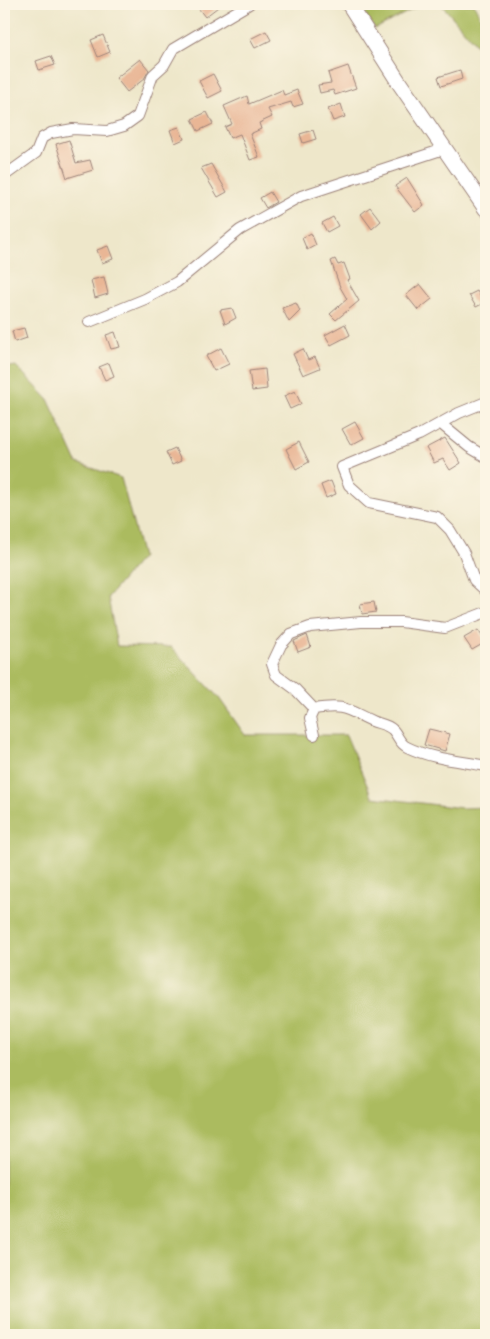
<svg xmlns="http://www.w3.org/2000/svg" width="490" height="1339" viewBox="0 0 490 1339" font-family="'Comic Neue',sans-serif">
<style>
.green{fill:#abbb5e;stroke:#7a6d44}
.building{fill:#e9b695}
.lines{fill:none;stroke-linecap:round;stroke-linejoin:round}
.street-casing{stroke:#9c837a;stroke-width:12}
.primary-casing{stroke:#9c837a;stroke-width:17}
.street{stroke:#fff;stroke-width:10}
.primary{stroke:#fff;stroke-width:15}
</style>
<rect width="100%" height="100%" fill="#fcf5e5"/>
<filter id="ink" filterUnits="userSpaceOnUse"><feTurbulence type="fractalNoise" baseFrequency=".02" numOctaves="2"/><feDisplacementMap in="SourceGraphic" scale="10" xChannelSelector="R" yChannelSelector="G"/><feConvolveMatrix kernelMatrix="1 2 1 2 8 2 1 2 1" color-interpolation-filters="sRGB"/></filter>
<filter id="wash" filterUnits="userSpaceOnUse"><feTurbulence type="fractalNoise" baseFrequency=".0096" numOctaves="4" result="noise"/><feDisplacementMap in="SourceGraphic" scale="20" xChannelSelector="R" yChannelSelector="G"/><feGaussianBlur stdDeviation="1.12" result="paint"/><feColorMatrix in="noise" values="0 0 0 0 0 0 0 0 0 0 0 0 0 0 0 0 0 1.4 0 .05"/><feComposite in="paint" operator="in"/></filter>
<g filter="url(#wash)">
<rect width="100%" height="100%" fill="#eee7ca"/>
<!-- green -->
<path class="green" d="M359,4H423L375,29Z
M441,4H474L486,29V56Z
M16,366L48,399L77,463L121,478L142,557L108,597L117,646L171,647L219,698L245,735H346L372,797L462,808L486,807V1335H4V368Z"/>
<g id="blocks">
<!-- building -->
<path class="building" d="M195,4H222L205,17Z
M266,31L271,40L255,48L250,39Z
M103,35L110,52L98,57L91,40Z
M51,56L55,65L39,70L36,61Z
M140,59L149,70L144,79L127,92L116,78Z
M348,66L356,88L335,95L333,90L320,93L318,85L331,83L328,73Z
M460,70L462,79L441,86L438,77Z
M213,74L222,91L208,98L199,81Z
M282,90L284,95L297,90L303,104L293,107L291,102L268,109L272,117L259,123L261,129L250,134L259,157L250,160L240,134L230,138L225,127L232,124L224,106L247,96L249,104Z
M341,104L345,117L333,121L328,109Z
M207,112L213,124L198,131L192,119Z
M179,127L184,139L175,143L170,130Z
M313,130L316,139L303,143L300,134Z
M69,140L76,163L90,160L93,170L67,178L56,144Z
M211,164L227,192L218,197L201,168Z
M407,178L424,205L415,212L395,186Z
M270,192L276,202L266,208L260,198Z
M370,207L381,221L372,229L361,214Z
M333,217L338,226L327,232L322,223Z
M311,233L316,245L307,250L302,238Z
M108,246L113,259L102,263L97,250Z
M335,259L338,265L344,263L350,279L347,280L359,301L336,320L330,314L347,299L340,287L331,261Z
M104,277L108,294L95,298L91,280Z
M420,284L432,299L418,310L406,295Z
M477,291L484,303L476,307L469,295Z
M296,303L300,311L289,322L282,308Z
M232,308L236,318L225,324L220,310Z
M345,324L350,335L331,345L325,335Z
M24,328L27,338L15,342L12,331Z
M115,332L120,347L111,349L106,335Z
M221,348L229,364L214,371L206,356Z
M303,349L308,360L315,357L320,368L303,375L293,354Z
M109,363L114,376L105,380L99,367Z
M265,369L267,389L252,391L249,371Z
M295,391L301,404L290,409L284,396Z
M355,422L364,438L351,445L342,429Z
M445,438L461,463L450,470L443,459L434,463L426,448Z
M299,442L309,462L296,469L286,449Z
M175,448L181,461L172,465L166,452Z
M331,481L336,494L326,498L321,485Z
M374,602L376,612L362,614L360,604Z
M478,630L486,642L472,650L464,638Z
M307,635L311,647L298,652L294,641Z
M429,729L450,734L445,751L424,745Z"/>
</g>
</g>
<g filter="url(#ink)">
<use href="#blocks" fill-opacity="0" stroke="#9c837a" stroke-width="1"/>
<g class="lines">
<defs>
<path id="street" d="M4,176L36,153L42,138L51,133L73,129L107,131L124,126L138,116L153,75L164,65L173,49L249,4
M89,322L145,299L177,282L240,230L301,196L444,149
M486,402L459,413L419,435L342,467L349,485L369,503L437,517L450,530L464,553L474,580L486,591
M441,424L469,447L486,457
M314,709L295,689L276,675L272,664L281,645L291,634L310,627L361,622H401L445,628L486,612
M314,709C344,704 346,709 372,721C379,724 387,724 393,730C399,737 399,743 407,747C431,759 461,761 486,766
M314,709L310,718L314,735"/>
<path id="primary" d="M349,4L400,84L486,209"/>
</defs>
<!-- street casing -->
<use href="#street" class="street-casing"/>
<!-- primary casing -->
<use href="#primary" class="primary-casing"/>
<!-- street -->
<use href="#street" class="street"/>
<!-- primary -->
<use href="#primary" class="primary"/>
</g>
</g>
<!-- margin -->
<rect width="490" height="1339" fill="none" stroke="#fcf5e5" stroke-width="20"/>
</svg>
